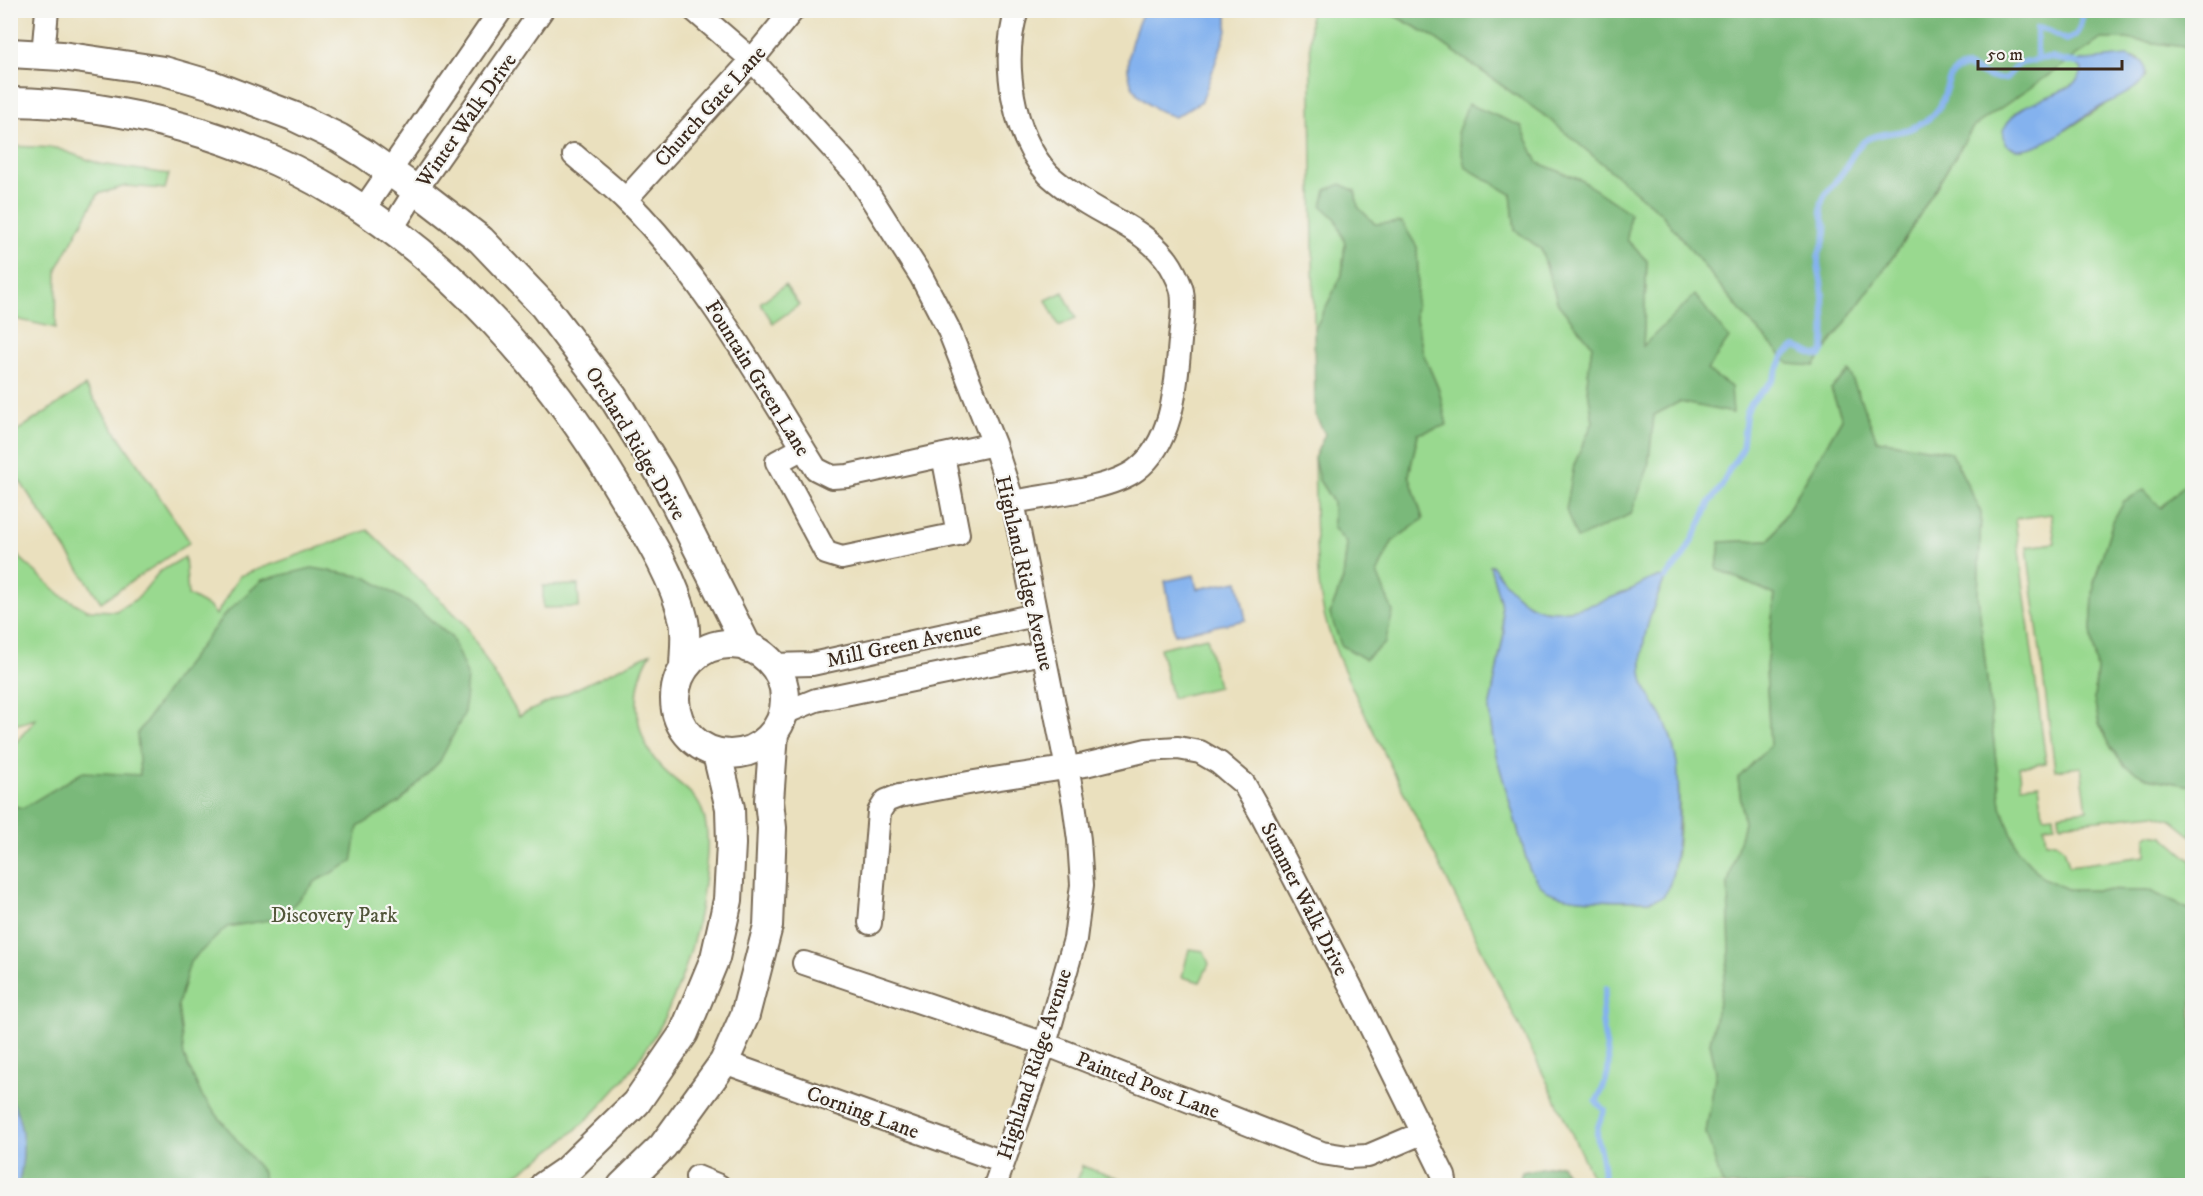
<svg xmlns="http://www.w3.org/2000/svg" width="2203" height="1196" viewBox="0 0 2203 1196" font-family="'IM FELL DW Pica',serif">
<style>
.green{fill:#99d98f;stroke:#6a8256;stroke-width:1.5;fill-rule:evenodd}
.forest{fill:#7ab97a;stroke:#5a724c;stroke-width:1.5}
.water{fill:#84b2ee;stroke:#606e86;stroke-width:1.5}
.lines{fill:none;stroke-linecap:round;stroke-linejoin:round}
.stream{stroke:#84b2ee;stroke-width:6}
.minor-casing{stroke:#786a56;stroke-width:26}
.tertiary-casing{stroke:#786a56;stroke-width:32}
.minor{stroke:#fff;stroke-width:22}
.tertiary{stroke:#fff;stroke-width:28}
.labels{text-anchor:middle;stroke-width:4.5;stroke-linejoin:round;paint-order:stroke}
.street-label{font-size:21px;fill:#3b2a1e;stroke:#f6f6f2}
.park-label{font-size:21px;fill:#52563a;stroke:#f6f6f2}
</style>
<rect width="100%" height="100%" fill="#f6f6f2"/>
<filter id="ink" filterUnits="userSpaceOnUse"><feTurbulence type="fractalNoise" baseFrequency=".0167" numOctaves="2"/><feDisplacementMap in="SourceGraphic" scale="12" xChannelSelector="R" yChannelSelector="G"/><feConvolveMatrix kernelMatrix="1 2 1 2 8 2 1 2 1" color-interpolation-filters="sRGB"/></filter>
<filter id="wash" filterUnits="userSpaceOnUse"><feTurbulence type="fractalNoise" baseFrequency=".008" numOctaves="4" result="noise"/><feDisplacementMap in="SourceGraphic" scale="24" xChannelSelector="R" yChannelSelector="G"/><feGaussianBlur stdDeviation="1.35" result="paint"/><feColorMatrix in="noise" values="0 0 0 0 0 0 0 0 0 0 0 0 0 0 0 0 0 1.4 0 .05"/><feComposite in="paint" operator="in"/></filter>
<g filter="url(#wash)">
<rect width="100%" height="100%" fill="#eae0be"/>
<!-- green -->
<path class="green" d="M1310,11H1386L1432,36L1548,118L1660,212L1744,315L1814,366L1900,247L1973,127L2101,39H2126L2192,48V477L2161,508L2124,501L2113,521L2094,583L2091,630L2097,670L2094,699L2099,723L2112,749L2148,778L2192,786V836L2172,820L2155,814L2060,824L2059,814L2087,810L2081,767L2055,770L2027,547L2055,543L2051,514L2015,519L2046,763L2019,767L2022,786L2039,784L2043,816L2054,815L2055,825L2044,826L2046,842H2056L2064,848L2069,866L2146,856V837L2150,834L2163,836L2192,861V911L2150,891L2069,890L2043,878L2018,851L2001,806L1989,699L1978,596L1981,512L1951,452L1877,440L1849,372L1831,389L1842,419L1770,540L1720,542L1717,569L1775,594L1766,667L1770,746L1738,779L1744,823L1728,883L1730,952L1710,1043L1716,1071L1706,1133L1725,1185H1596L1552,1092L1359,702C1347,677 1335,652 1327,625C1313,578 1316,508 1314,458L1319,480L1333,502V527L1347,544L1343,579L1330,614L1393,613L1377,574L1392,542L1423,519L1409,475L1418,434L1446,425L1439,390L1423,353L1415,314L1418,278L1417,247L1375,224L1358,207L1355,191L1336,219L1345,243L1342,275L1314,331ZM2115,58H2137L2143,62L2146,75L2143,80L2066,130L2032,147L2022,149L2015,113C2030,104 2076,88 2082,75C2084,69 2080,66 2077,62ZM1521,126L1538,163L1581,180L1627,240L1647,261L1643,346L1679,402L1654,415L1648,468L1574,465L1593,422L1587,383L1592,345L1558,304L1541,249L1515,230L1511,194ZM1492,565C1502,580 1514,596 1530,605C1558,621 1605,601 1631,590C1643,585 1653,575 1665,578C1653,607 1640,638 1642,670C1642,692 1659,708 1667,727C1682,760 1682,837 1673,872C1671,880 1666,889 1662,897L1649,901C1625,900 1565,903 1547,890C1538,884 1534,877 1529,868L1494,748L1489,710L1504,633L1500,601L1490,566Z
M11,146L56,148L100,164L169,174L165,189L126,186L98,194L57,269L56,328L11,318Z
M785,285L799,305L773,323L760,303Z
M1063,292L1076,318L1059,326L1046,300Z
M85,386L190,542L101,602L11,468V435Z
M368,530L465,624L519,716L651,653C629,689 633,740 664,770C679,785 696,792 703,813C711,837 706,866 703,890C686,1023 612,1118 499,1185H11L10,809L21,808L11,805V748L36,719L11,726L10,544L18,556L62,596L87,610L116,611L138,598L159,572L185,557L188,595L211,608L216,615L239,576Z
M578,585L579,607L543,608V586Z
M1207,637L1218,687L1172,698L1160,648Z
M1189,949L1204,951L1209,964L1200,982L1182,977Z
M1082,1166L1136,1185H1076Z"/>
<!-- forest -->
<path class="forest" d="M2192,10V48L2126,39H2101L1973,127L1900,247L1814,366L1789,364L1744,315L1660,212L1548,118L1432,36L1386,11Z
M1468,104L1521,126L1538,163L1581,180L1630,213L1627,240L1647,261L1643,346L1695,295L1729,338L1707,370L1731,387L1733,413L1679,402L1654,415L1648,468L1631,514L1577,539L1566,510L1574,465L1593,422L1587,383L1592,345L1558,304L1541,249L1515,230L1511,194L1465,167L1457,133Z
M1341,184L1355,191L1358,207L1375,224L1402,222L1417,247L1418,278L1415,315L1423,353L1439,390L1447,425L1418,434L1409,475L1423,519L1392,542L1377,573L1393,612L1385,643L1365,659L1341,645L1330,614L1343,579L1347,544L1333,527V502L1319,480L1314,458L1325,434L1315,415L1314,331L1342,275L1345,243L1336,219L1322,206L1326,190Z
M1849,371L1877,440L1951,452L1981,512L1978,596L1989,699L2001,806L2018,851L2043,878L2069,890L2150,891L2192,911V1185L1725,1186L1721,1181L1706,1133L1716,1071L1710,1043L1730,952L1728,883L1744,823L1738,778L1770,746L1766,667L1775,595L1717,569L1720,542L1770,540L1842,419L1831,389Z
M2192,477V786L2148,778L2126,767L2112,749L2099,723L2094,699L2097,670L2091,630L2094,583L2113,521L2124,501L2144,490L2161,508Z
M312,568L366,577L416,607L452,638L467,675L464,714L440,761L400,802L358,827L352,862L316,881L281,918L227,927L190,962L178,1005L184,1056L202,1096L263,1173L264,1185H18C26,1157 25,1124 10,1098V805L23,808L83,772L140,775L137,734L173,682L225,614L262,580Z
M1561,1164L1572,1185H1518L1522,1172Z"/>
<!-- water -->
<path class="water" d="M1144,10L1227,11V30L1202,101L1175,117C1116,98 1121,58 1144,10Z
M2127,56L2143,62C2146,68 2147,74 2143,80C2136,91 2108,102 2096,109C2073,123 2049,146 2022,149C2015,150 2010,148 2005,143L2003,130C2009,119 2015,112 2026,106C2041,97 2081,90 2082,69L2076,64L2077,61Z
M1492,565C1502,580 1513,595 1530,605C1558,621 1605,601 1632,589C1643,584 1653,575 1665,578C1653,607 1640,638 1642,670C1643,694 1662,710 1669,732C1672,742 1675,753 1677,763C1680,785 1680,885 1662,897C1659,899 1653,899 1649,901C1625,900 1565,903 1546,890C1538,884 1534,877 1529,868L1494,748L1489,710L1504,633L1500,601L1490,566Z
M1194,575L1197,589L1238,581L1246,620L1175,634L1165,581Z
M11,1098C25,1124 26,1157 18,1185H11Z"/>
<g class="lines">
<!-- stream -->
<path class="stream" d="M2037,59L2052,58L2077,63
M1665,578L1683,557L1699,527L1710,502L1722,486L1729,470L1742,450L1746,415L1750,404L1773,380L1784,355L1795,347C1805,348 1810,356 1820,356L1823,351C1826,329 1824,309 1822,287C1821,279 1818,269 1818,260C1818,249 1827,241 1826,230C1825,220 1818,209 1823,199C1826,192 1839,178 1845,169C1850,160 1856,146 1866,140C1881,131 1899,135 1914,127C1923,123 1933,117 1939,108C1947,96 1945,70 1964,67C1975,65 1984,82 2006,78C2012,73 2015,65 2022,63C2028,61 2031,63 2037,59V28L2045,29L2066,40C2081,36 2080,24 2084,10
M1602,1186C1607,1166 1598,1151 1597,1133C1597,1126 1602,1116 1605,1110L1596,1102C1619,1061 1604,1056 1602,1016C1602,1007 1605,997 1606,988"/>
</g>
</g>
<g filter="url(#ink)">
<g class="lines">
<defs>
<path id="minor" d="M694,10L752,60L856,174L921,276L948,328L994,444L1013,502L1074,803L1079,840L1082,885L1075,939L1045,1044L995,1186
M43,55L47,10
M574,155C591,170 610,184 626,200C704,277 758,377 816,469L832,477L848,476L994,444
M626,199L752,60L793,10
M363,210L501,10
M391,230L416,190L542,10
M803,448L777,462L826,553L842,558L958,534L943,455
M1013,502C1047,495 1109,490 1136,470C1174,442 1176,384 1180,341C1181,324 1185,308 1182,291C1180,283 1175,273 1171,266C1149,230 1106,218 1073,194C1065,188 1055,181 1048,174C1012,134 1001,61 1017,10
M773,665L812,664L1035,615
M784,713L816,700L1043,653
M870,923L879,812L886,801L899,796L974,782L1085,765L1147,750L1178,748L1200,752L1219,763L1244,784L1261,814L1350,985L1444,1176L1446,1186
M804,963L1045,1044L1322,1153L1348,1157L1368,1156L1422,1133
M724,1062L1003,1162
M697,1177L719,1186"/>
<path id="tertiary" d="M10,53L62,56L164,71L212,85L293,116L339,138L365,154L416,190L481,240L544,306L613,397L661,475L748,648
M10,102C123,103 246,137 342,196C452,263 548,371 614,481C640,525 672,570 684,621C687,636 684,654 684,669
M675 699a55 55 0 1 1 110 0a55 55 0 1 1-110 0Z
M544,1186L566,1171L636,1103L684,1033L715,958L728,900L731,844L730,808L717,754
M622,1186L663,1146L724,1062L745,1015L768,926L772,828L769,801L774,733"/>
</defs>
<!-- minor casing -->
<use href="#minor" class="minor-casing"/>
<!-- tertiary casing -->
<use href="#tertiary" class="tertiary-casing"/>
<!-- minor -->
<use href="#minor" class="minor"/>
<!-- tertiary -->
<use href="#tertiary" class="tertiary"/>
</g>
</g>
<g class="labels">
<!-- street labels -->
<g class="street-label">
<text transform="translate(710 106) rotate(-48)" y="7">Church Gate Lane</text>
<text transform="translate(466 120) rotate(-55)" y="7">Winter Walk Drive</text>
<text transform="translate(758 378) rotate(58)" y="7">Fountain Green Lane</text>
<text transform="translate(636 443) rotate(59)" y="7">Orchard Ridge Drive</text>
<text transform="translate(1025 573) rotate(77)" y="7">Highland Ridge Avenue</text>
<text transform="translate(904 644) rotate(-12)" y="7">Mill Green Avenue</text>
<text transform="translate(1305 899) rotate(63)" y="7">Summer Walk Drive</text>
<text transform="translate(1034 1064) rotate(-72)" y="7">Highland Ridge Avenue</text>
<text transform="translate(1148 1085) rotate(21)" y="7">Painted Post Lane</text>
<text transform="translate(863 1112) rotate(20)" y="7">Corning Lane</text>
</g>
<!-- park labels -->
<g class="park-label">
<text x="334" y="922">Discovery Park</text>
</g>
</g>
<!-- margin -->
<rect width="2203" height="1196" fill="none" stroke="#f6f6f2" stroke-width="36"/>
<!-- scale -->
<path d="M1978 60v9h144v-9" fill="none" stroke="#3b2a1e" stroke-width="3"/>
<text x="1987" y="60" font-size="18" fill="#3b2a1e" stroke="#f6f6f2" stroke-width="4.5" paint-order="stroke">50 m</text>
</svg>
